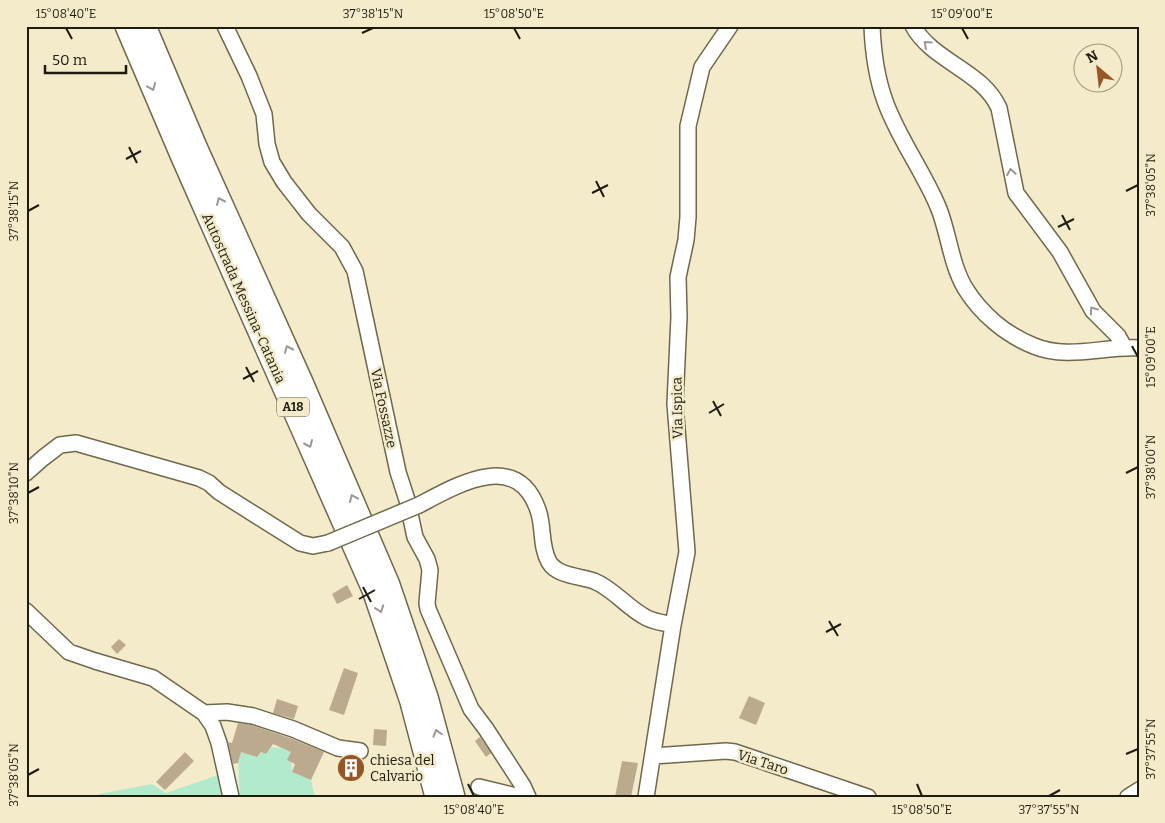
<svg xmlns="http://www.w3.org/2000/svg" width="1165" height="823" viewBox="0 0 1165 823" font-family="Bitter,serif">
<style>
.green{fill:#b1ebcb}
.building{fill:#bcaa8e}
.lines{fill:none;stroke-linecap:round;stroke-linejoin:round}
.minor-casing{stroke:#6f694c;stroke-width:18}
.highway-casing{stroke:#6f694c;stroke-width:24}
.minor{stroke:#fff;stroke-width:15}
.highway{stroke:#fff;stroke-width:21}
.minor-bridge-casing{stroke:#6f694c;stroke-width:18;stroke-linecap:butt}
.minor-bridge{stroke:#fff;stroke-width:15}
.oneway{stroke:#9a9893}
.ticks{fill:none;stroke:#1e1b0f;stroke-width:2}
.labels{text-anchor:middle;stroke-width:5;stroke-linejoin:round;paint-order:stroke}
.shield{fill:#f3ebca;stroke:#5e5947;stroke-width:1}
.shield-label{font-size:12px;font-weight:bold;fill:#1e1b0f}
.street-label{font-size:14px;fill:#1e1b0f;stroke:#f3ebca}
.poi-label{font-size:14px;fill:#1e1b0f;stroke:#f3ebca;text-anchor:start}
.neatline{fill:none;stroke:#1e1b0f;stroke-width:2}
.ticks-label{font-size:12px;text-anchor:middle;fill:#1e1b0f}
</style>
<rect width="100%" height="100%" fill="#f3ebca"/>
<!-- green -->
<path class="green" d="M271,747L282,748L291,752L292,772L311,780L315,797H240L238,763L241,752L257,757L261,752L266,754Z
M221,774L226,797H93L99,794L152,784L166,793Z"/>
<!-- building -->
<path class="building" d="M347,585L353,596L337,604L332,594Z
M119,639L126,645L117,654L111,647Z
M344,668L358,673L344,715L329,710Z
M749,696L765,703L756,725L739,718Z
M277,699L298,706L294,719L273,713Z
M238,723L251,725L290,738L324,752L311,780L292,772L295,764L287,760L291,752L273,744L266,754L261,752L257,757L241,752L238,763L233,764L228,742L232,743Z
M374,729L387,730L386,746L373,745Z
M480,737L491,753L486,757L475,741Z
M185,752L194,761L165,790L156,782Z
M345,758L359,760L358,779L343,777Z
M622,761L638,763L631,797H615Z"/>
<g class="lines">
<defs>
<path id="minor" d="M225,26L249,76L264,114L267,144L272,162L284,182L309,214L342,247L355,271L398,472L407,500L415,537L427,559L430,570L427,603L428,609L471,709L486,729L523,786L528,797
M872,26C873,52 876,76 885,101C898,138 924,172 939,209C949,235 951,264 965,288C981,314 1006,335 1034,346C1068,360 1103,346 1139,348
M913,26C933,62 982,70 999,108L1016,193L1060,252L1093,311L1118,336L1124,347
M26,473L43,458L60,445L76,443L199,478L209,483L219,492L300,543L313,546L328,543
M419,505C457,485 517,449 538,510C544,526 540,546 549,562C557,576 580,576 594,581C614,589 627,608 647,618C655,622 665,623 673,625
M26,611L69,652L95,661L153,678L204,713L213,726L219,743L231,797
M204,713L227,712L253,716L293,729L338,748L360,751
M653,756L726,751L735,752L868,797
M479,787L520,797
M646,797L673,625L687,552L675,404L679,317L678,277L686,240L688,217V126L702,67L730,26
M1128,797L1139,790"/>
<path id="highway" d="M126,26L181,155L373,590L411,702L436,797
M145,26L197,149L302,382L389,585L427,697L454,797"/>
</defs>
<!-- minor casing -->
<use href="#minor" class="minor-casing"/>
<!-- highway casing -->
<use href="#highway" class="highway-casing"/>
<!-- minor -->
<use href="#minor" class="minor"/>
<!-- highway -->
<use href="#highway" class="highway"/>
<defs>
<path id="minor-bridge" d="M328,543L419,505"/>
</defs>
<!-- minor-bridge casing -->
<use href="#minor-bridge" class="minor-bridge-casing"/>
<!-- minor-bridge -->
<use href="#minor-bridge" class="minor-bridge"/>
</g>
<!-- one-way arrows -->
<defs><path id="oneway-chevron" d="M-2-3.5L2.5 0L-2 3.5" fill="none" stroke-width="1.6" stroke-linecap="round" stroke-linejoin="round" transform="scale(1.25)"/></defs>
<g class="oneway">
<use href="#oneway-chevron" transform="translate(927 44) rotate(-138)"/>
<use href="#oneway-chevron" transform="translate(152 87) rotate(67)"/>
<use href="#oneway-chevron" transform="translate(1011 172) rotate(-100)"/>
<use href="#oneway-chevron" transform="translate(220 201) rotate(-114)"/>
<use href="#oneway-chevron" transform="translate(1093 310) rotate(-126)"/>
<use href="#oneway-chevron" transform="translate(288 349) rotate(-114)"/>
<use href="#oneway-chevron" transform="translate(309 444) rotate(66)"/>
<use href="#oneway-chevron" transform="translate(353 498) rotate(-113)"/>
<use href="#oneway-chevron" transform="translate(380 609) rotate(70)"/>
<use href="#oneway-chevron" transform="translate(437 733) rotate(-106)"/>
</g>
<!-- ticks -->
<path class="ticks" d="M66,28L72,39M514,28L520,39M962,28L968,39M362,33L373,28M129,147L137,163M126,159L141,151M596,181L604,197M1126,191L1138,185M592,193L608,185M28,211L39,205M1062,215L1070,230M1058,227L1074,219M1132,346L1138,357M246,367L254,382M243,379L258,371M713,401L721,416M709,413L724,404M1126,473L1138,467M28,493L39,487M363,587L371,602M359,599L375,590M829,621L838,636M826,632L841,624M1126,754L1138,749M28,775L39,769M468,784L474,796M917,784L922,796M1049,796L1060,790"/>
<!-- icons -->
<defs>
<symbol id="building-disc" viewBox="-11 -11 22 22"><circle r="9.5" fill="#985624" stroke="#f3ebca"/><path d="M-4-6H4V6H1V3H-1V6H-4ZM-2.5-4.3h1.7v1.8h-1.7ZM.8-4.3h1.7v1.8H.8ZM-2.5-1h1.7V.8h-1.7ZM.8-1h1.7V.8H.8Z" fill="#fff"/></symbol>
</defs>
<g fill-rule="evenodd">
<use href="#building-disc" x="335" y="752" width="32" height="32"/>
</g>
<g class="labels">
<!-- shield labels -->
<rect class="shield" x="277" y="397.5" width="32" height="19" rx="4"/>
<g class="shield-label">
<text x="293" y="411">A18</text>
</g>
<!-- street labels -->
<g class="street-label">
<text transform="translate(244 298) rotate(66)" y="5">Autostrada Messina-Catania</text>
<text transform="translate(384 408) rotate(78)" y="5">Via Fossazze</text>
<text transform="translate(677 408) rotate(-91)" y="5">Via Ispica</text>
<text transform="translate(763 762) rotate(18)" y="5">Via Taro</text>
</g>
<!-- poi labels -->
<g class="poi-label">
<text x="370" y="765">chiesa del<tspan x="370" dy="16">Calvario</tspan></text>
</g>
</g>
<!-- border -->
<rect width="1165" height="823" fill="none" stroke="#f3ebca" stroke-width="55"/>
<!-- north arrow -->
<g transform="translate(1098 68) rotate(332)"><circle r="24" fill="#f3ebca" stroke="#9e987f"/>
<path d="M0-4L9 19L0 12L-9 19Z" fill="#985624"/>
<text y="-8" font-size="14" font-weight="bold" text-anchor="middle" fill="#1e1b0f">N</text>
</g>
<!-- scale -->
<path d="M45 65v8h81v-8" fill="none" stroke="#1e1b0f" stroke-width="2.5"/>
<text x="52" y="65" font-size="15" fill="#1e1b0f" stroke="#f3ebca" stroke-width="4" paint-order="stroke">50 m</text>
<rect x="28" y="28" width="1110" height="768" class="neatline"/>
<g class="ticks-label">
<text x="66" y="18">15°08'40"E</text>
<text x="373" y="18">37°38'15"N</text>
<text x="514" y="18">15°08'50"E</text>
<text x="962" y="18">15°09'00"E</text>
<text transform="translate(1151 185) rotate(-90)" y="4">37°38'05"N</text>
<text transform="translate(14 211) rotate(-90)" y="4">37°38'15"N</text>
<text transform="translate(1151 357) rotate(-90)" y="4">15°09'00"E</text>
<text transform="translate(1151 467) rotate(-90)" y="4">37°38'00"N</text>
<text transform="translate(14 493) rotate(-90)" y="4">37°38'10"N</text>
<text transform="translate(1151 749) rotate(-90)" y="4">37°37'55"N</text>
<text transform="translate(14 775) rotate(-90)" y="4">37°38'05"N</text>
<text x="474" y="814">15°08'40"E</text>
<text x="922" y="814">15°08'50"E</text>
<text x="1049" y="814">37°37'55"N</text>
</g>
</svg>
